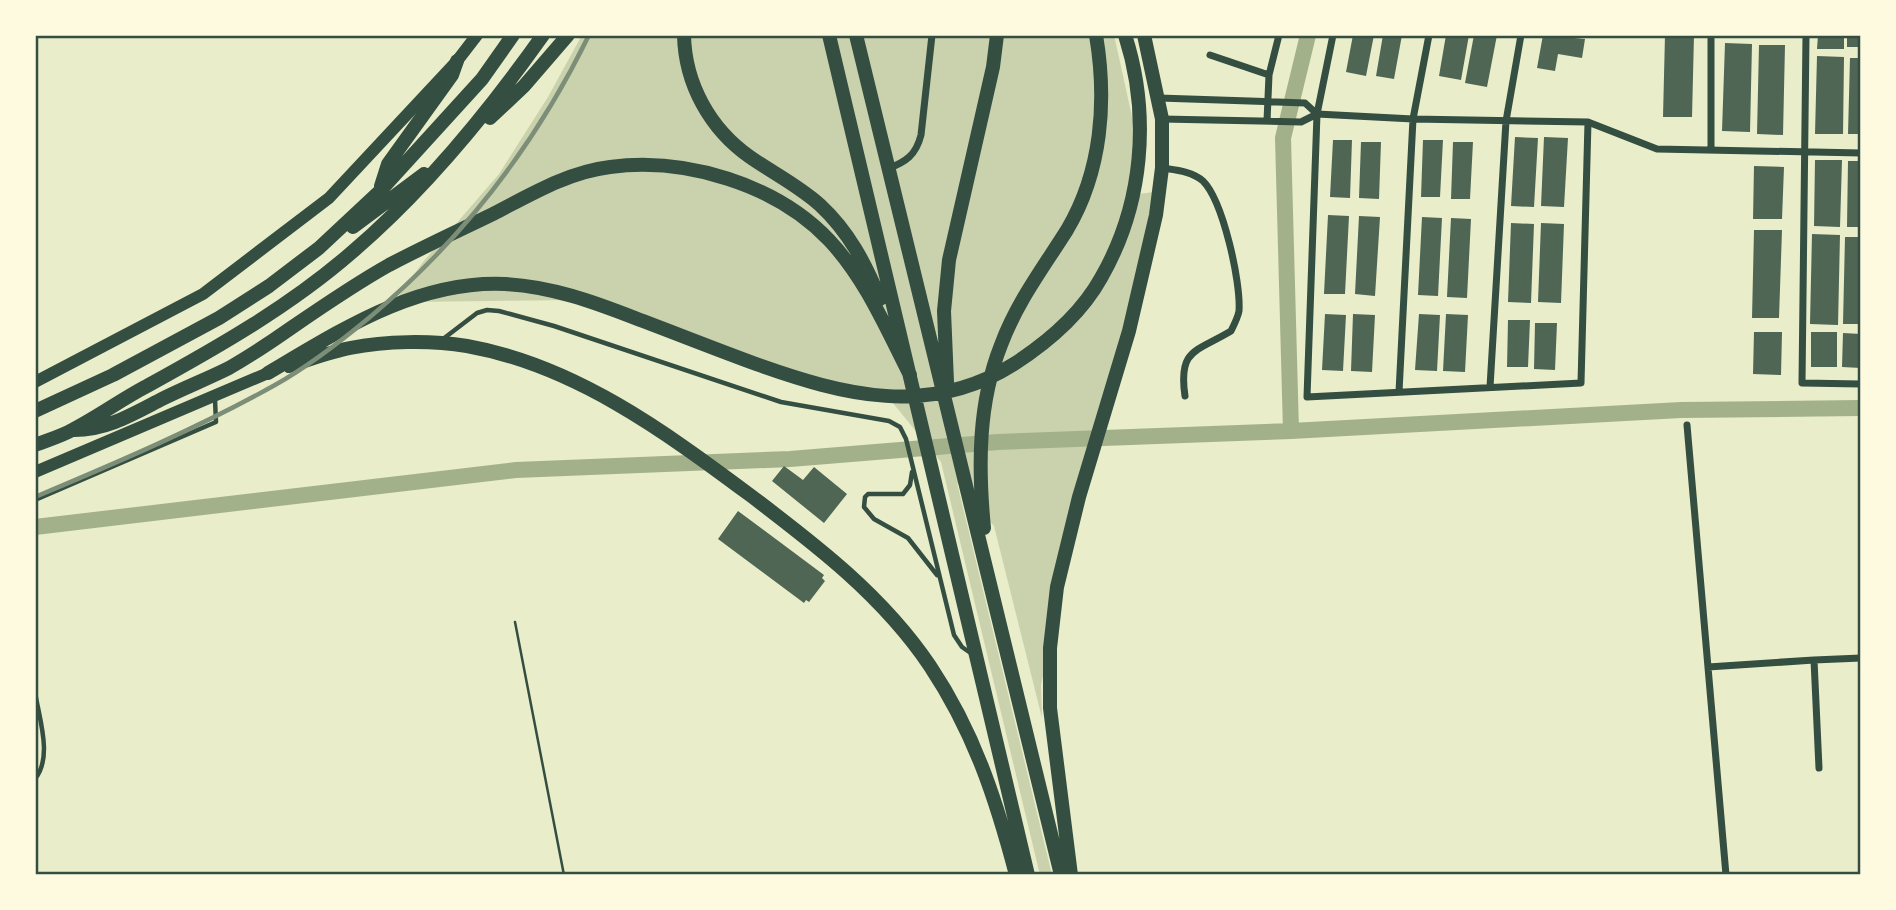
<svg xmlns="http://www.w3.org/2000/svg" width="1896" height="910" viewBox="0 0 1896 910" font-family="Overpass,sans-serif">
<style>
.green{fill:#cad2ad}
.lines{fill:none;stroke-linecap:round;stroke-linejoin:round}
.canal{stroke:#a3b18a;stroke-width:16}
.building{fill:#4f6655}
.path{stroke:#344e41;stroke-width:2.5}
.service{stroke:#344e41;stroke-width:4.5}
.minor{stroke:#344e41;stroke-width:7}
.secondary{stroke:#344e41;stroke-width:12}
.primary{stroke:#344e41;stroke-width:14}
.rail{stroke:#7c8e77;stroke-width:4.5}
.neatline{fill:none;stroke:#344e41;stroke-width:2.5}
</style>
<rect width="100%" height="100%" fill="#e9edc9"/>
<!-- green -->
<path class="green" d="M582,35H1114L1135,130L1132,195L1160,191L1083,498L1041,685L1042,718L994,526L957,483L1052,875H1040L941,462L888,397L742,358L574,300L409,302L393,304L423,262L499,174L548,97Z"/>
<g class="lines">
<!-- canal -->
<path class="canal" d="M1291,431L1283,138L1308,35
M35,527L516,470L790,459L998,442L1291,431L1681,410L1861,408"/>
</g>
<!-- building -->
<path class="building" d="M1353,35H1374L1366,76L1346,72Z
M1383,35H1402L1394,79L1376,76Z
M1446,35H1469L1461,80L1439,76Z
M1474,35H1497L1487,87L1465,83Z
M1543,35L1585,39L1582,58L1558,54L1555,71L1537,68Z
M1665,35H1694L1692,117H1663Z
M1818,35H1844V49H1817Z
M1847,35H1861V47H1847Z
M1725,43L1752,44L1750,132L1722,131Z
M1759,45H1785L1783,135L1757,134Z
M1817,56L1844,57L1843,134H1815Z
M1850,58H1861V134H1848Z
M1515,137L1538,138L1534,207L1511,206Z
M1544,137L1568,138L1564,207L1541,206Z
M1333,140H1352L1350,198L1330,197Z
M1423,140H1443L1440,197H1421Z
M1361,142H1381L1379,199L1359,198Z
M1453,142H1473L1470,199H1451Z
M1815,160H1842L1840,227L1814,226Z
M1848,161H1861V227H1847Z
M1754,166L1784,167L1782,219H1753Z
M1328,215L1349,216L1345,294H1324Z
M1359,216L1380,217L1375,296L1355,294Z
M1422,217L1442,218L1438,296L1418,295Z
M1451,218L1471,219L1467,298L1447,297Z
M1511,223L1534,224L1531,303L1508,302Z
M1541,223L1564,224L1561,303L1538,302Z
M1754,230H1782L1779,318H1752Z
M1812,234L1840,235L1838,325L1810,324Z
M1845,237H1861V324H1843Z
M1325,314L1346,315L1343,371L1322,370Z
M1353,314L1375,315L1372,372L1351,371Z
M1419,314L1440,315L1437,371L1415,370Z
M1446,314L1468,315L1465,372L1443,371Z
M1508,320H1530L1528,367H1507Z
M1535,323H1557L1555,370L1534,369Z
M1754,332H1782L1781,375L1753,374Z
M1811,332H1837V367H1811Z
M1843,333L1861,334V368L1842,367Z
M784,466L803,480L814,467L847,494L824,523L772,481Z
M738,511L824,575L822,578L825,581L809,602L806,600L804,603L718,539Z"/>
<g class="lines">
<!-- path -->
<path class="path" d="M515,622L564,875"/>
<!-- service -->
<path class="service" d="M443,339L477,313L487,310L499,311L554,326L781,402L889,421L900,427L906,439L954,635L962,647L972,654
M912,472L910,485L903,494H868L865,497L864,507L874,519L908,538L937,575
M35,500L216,422L215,400
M35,692C39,718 53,757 35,779"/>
<!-- minor -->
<path class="minor" d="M1333,35L1317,114L1307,397L1581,383L1588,122
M1806,35L1802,383L1861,384
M1711,39V150
M1210,55L1269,75
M1159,98L1305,103L1317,114
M1162,119L1301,122L1317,114L1413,119L1588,122L1657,149L1861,153
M1267,121L1269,75L1279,35
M1162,168C1175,170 1192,171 1203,181C1223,201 1241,282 1239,311C1238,317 1234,325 1231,331C1196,352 1178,349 1185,396
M887,169C906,162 916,155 921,135L932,35
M1490,387L1506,121L1521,35
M1399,392L1413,119L1429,35
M1687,425L1726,875
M1708,667L1814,660
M1819,768L1814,660L1861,658"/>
<!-- secondary -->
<path class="secondary" d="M35,382L203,294L329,198L457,61L477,35
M35,472L268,373"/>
<!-- primary -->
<path class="primary" d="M684,35C685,84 710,129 750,157C773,173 799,186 820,205C849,232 865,263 880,299
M829,35L1028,875
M856,35L1061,875
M490,118L524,86L568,35
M381,186L388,164L452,75L457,61
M353,227L424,174
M289,366C309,360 330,352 350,348C386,341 430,340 467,346C574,365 664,431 750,495C816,545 883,596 930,666C974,732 996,799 1016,875
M268,373C341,330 417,280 505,284C550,286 594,302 635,318C675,333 715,349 756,364C843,395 929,418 1014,364C1048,342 1081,314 1101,278C1143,205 1151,116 1125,35
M947,382L944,311L949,260L993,67L997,35
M35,411L113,375L219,318L269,286L319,248L380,191L482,79L513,35
M74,430C107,430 133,414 162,399C184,388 207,379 229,368C250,356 271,342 291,328C323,306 355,284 389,265C423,247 458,231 493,214C530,195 568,172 610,167C685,157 776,184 829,240C865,278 886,328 910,375
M35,445C48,440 62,436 74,429C99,416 122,399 147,386C218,347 290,306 351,253C425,190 487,114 543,35
M984,528C978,466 978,403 1001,345C1017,302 1043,268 1067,230C1102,171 1107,101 1096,35
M1071,875L1050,708V648L1057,587L1079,497L1129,331L1156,215L1162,168V119L1144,35"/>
<!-- rail -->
<path class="rail" d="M35,497C116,463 198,428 275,385C309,366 340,342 370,317C463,239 536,144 589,35"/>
</g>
<!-- border -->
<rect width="1896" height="910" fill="none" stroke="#fefae0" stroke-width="74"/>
<rect x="37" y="37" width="1822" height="836" class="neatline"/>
</svg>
